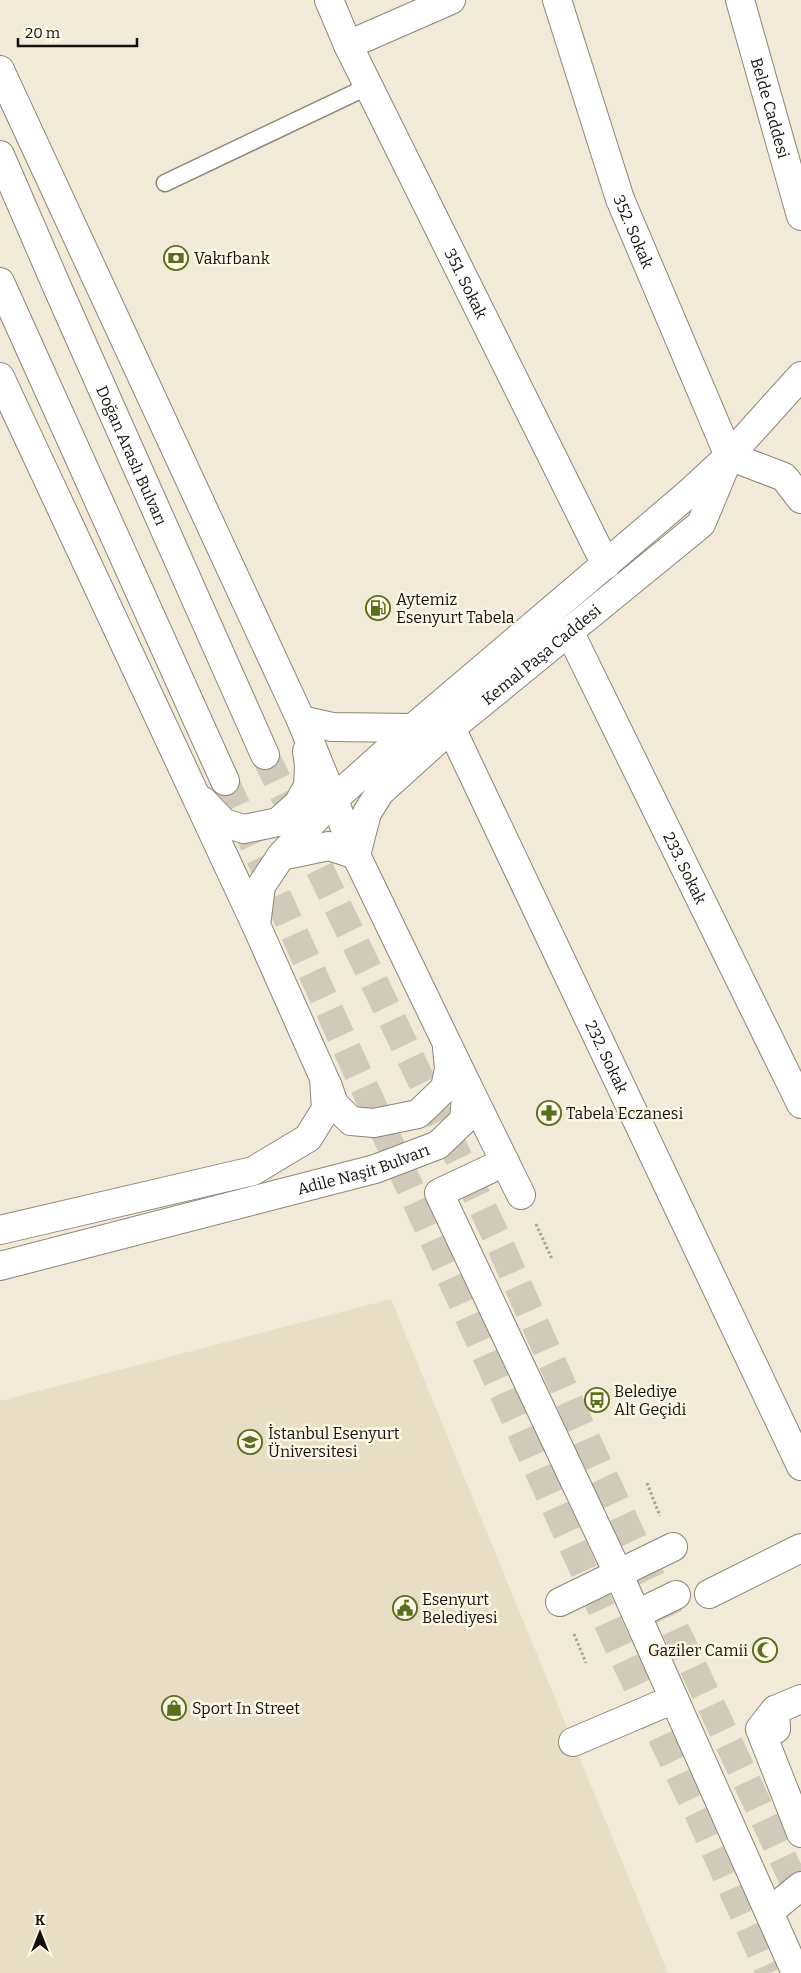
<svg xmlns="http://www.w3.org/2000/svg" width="801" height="1973" viewBox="0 0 801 1973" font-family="Bitter,serif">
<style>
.built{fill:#e8dec6}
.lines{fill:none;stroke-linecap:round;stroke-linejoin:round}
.primary-tunnel{stroke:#d0caba;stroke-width:28;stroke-dasharray:28 14;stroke-linecap:butt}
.lane-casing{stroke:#8c8576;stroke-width:19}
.street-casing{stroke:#8c8576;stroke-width:30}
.secondary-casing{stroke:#8c8576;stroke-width:30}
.primary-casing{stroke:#8c8576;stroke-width:30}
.path{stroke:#a9a497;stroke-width:3;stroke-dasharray:2.5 2.5;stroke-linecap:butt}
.lane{stroke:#fff;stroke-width:16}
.street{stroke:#fff;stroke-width:28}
.secondary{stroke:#fff;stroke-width:28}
.primary{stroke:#fff;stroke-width:28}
.labels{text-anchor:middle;stroke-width:5;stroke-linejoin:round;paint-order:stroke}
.street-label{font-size:16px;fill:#14120c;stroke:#fff7e6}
.poi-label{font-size:16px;fill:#14120c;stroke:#fff7e6;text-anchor:start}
</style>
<rect width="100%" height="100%" fill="#f1ead9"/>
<!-- built -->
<path class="built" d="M391,1299L668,1973H0V1401Z"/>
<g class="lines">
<!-- primary-tunnel -->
<path class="primary-tunnel" d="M265,755L497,1238L587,1441L801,1897
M225,781L622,1654L700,1817L770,1973"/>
<defs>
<path id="lane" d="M165,183L369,86"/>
<g id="street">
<path id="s1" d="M329,0L348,45L606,565"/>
<path id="s2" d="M557,0L620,199L729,456L784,477L801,499"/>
<path id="s3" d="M740,0L801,216"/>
<path d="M348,45L451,0"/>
<path id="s4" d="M569,631L801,1104"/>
<path id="s5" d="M451,728L801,1466"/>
<path d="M467,1085L521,1195"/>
<path d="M505,1162L439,1193L618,1573L796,1973"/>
<path d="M709,1594L801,1548"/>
<path d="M560,1602L673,1547"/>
<path d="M637,1614L676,1595"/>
<path d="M775,1710L760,1729L801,1833"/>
<path d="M776,1729L775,1710L801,1699"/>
<path d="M573,1742L674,1699"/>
<path d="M769,1912L801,1886"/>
</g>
<g id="secondary">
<path id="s6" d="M356,855L367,813L380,792L451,728L701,524L726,464"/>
<path d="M281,856L329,846L356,855"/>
<path d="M327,1084L334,1104L351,1121L374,1123L418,1114L445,1088L449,1069L447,1047"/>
<path d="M0,1230L253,1171L308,1138L326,1109L324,1078L256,925L261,886L281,856L334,799L413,728L688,494L729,456L801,376"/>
<path id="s7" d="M0,1266L375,1169L438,1145L464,1120L467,1085L356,855"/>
</g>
<g id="primary">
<path d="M0,70L301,720L356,855"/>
<path id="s8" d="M0,155L58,289L265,755"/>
<path d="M0,282L225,781"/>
<path d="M0,377L256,925"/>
<path d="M301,720L332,727L413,728"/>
<path d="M203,801L224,823L244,829L278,822L298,804L308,786L309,765L307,751"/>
</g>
</defs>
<!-- lane casing -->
<use href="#lane" class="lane-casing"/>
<!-- street casing -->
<use href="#street" class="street-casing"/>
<!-- secondary casing -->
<use href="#secondary" class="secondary-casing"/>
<!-- primary casing -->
<use href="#primary" class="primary-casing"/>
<!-- path -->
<path class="path" d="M536,1224L552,1259
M647,1483L660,1516
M574,1634L586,1663"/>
<!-- lane -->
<use href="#lane" class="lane"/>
<!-- street -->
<use href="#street" class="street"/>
<!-- secondary -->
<use href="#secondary" class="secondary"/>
<!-- primary -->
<use href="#primary" class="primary"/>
</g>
<!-- icons -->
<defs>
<symbol id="bank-ring" viewBox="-11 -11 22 22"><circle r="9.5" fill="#fff7e6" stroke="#596e1e" stroke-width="1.5"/><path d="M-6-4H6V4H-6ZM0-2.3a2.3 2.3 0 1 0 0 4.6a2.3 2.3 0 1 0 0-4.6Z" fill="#596e1e"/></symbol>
<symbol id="fuel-ring" viewBox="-11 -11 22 22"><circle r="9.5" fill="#fff7e6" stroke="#596e1e" stroke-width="1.5"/><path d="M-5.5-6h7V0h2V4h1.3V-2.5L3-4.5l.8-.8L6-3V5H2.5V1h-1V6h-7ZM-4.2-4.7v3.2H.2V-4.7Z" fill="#596e1e"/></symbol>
<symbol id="pharmacy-ring" viewBox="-11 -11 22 22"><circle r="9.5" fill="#fff7e6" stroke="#596e1e" stroke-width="1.5"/><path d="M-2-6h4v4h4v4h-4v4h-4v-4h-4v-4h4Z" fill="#596e1e"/></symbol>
<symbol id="bus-ring" viewBox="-11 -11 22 22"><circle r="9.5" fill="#fff7e6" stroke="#596e1e" stroke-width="1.5"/><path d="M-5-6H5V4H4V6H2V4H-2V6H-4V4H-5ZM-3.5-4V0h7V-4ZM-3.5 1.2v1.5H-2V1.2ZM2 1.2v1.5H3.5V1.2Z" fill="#596e1e"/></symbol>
<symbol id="university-ring" viewBox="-11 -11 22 22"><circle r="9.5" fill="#fff7e6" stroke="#596e1e" stroke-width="1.5"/><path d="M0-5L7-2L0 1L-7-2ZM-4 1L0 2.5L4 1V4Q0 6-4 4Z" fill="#596e1e"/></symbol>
<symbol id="civic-ring" viewBox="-11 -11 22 22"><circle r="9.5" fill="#fff7e6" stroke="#596e1e" stroke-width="1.5"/><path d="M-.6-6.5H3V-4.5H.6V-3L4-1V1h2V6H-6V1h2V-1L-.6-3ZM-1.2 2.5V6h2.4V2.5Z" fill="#596e1e"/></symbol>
<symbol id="mosque-ring" viewBox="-11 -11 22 22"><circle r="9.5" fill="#fff7e6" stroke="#596e1e" stroke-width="1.5"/><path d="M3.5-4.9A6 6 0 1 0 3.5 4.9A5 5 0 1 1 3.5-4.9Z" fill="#596e1e"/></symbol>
<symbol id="shop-ring" viewBox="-11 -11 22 22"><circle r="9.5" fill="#fff7e6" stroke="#596e1e" stroke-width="1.5"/><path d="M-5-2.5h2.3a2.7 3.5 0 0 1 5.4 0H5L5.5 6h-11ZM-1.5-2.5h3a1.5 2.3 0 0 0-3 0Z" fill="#596e1e"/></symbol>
</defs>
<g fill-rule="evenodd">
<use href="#bank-ring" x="162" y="244" width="28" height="28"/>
<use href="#fuel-ring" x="364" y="594" width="28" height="28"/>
<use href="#pharmacy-ring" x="535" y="1099" width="28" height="28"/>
<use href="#bus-ring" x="583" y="1386" width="28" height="28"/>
<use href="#university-ring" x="236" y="1428" width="28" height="28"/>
<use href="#civic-ring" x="391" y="1594" width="28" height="28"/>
<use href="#mosque-ring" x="751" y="1636" width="28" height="28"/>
<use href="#shop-ring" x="160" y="1694" width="28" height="28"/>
</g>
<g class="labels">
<!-- street labels -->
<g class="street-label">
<text dy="6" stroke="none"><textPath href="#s3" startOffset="112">Belde Caddesi</textPath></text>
<text dy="6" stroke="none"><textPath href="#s2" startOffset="244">352. Sokak</textPath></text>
<text dy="6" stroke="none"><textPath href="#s1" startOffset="315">351. Sokak</textPath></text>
<text dy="6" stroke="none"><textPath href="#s8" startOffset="328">Doğan Araslı Bulvarı</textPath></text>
<text dy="6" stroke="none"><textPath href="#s6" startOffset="280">Kemal Paşa Caddesi</textPath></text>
<text dy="6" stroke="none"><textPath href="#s4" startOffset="264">233. Sokak</textPath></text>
<text dy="6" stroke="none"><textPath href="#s5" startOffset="364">232. Sokak</textPath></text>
<text dy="6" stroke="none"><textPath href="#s7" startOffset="376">Adile Naşit Bulvarı</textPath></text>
</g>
<!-- poi labels -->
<g class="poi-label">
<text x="194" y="264">Vakıfbank</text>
<text x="396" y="605">Aytemiz<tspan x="396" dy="18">Esenyurt Tabela</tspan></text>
<text x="566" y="1119">Tabela Eczanesi</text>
<text x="614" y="1397">Belediye<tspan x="614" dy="18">Alt Geçidi</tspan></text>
<text x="268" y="1439">İstanbul Esenyurt<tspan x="268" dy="18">Üniversitesi</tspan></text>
<text x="422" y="1605">Esenyurt<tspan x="422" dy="18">Belediyesi</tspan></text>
<text x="748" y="1656" text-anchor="end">Gaziler Camii</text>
<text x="192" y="1714">Sport In Street</text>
</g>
</g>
<!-- north arrow -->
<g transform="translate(40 1933)" stroke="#fff7e6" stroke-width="4" paint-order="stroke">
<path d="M0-4L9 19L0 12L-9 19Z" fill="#14120c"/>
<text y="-8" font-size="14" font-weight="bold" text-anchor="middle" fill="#14120c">K</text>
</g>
<!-- scale -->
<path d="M18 38v8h119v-8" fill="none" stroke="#14120c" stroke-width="2.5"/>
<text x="25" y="38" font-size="15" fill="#14120c" stroke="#fff7e6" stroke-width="4" paint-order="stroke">20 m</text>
</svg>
